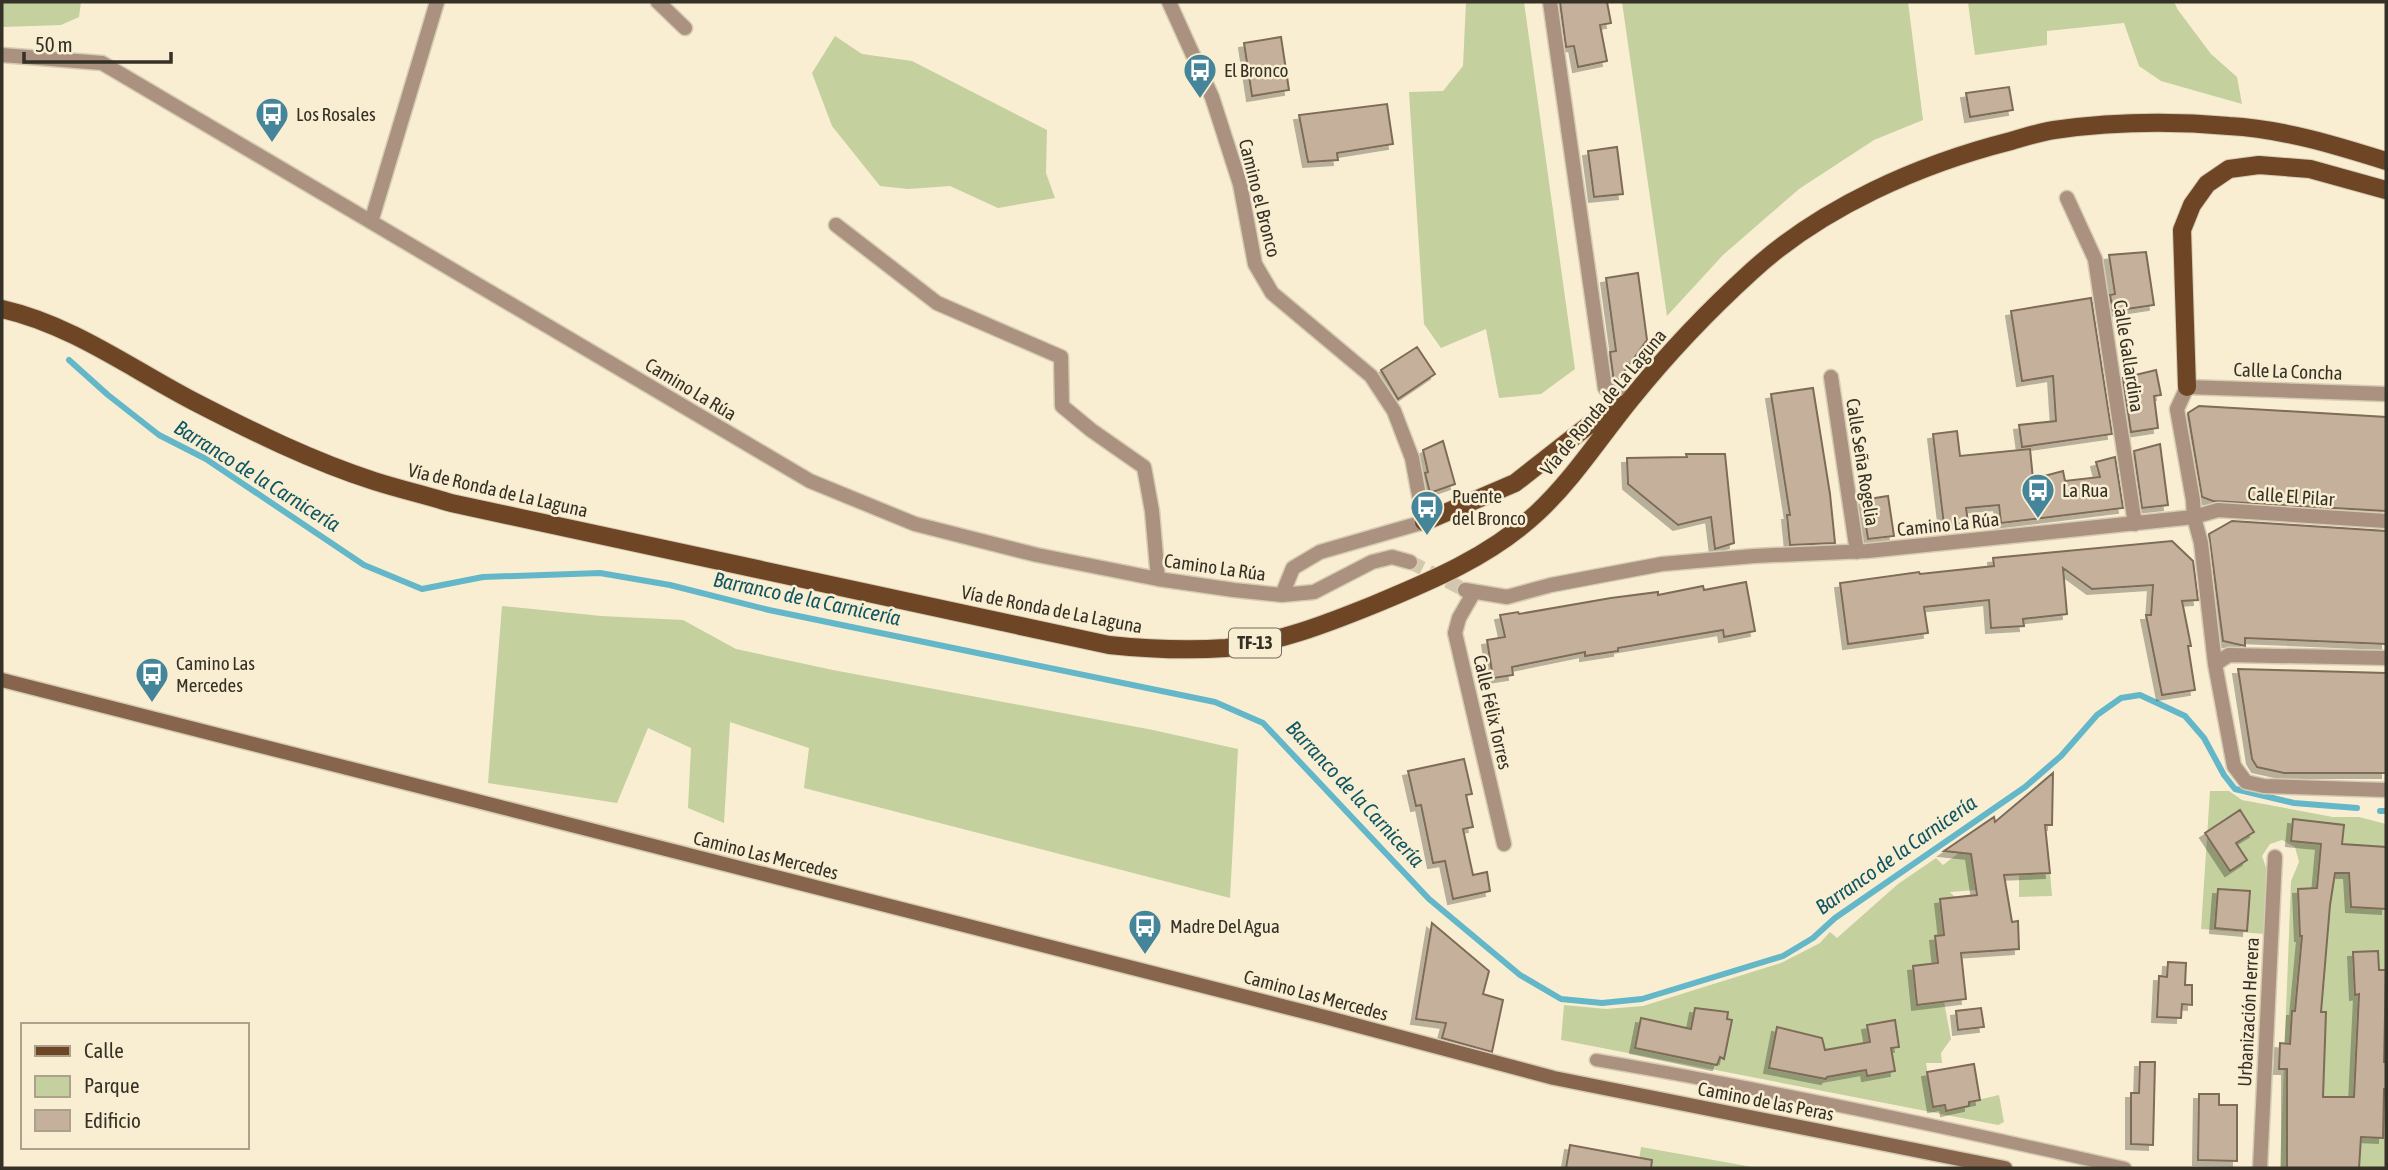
<svg xmlns="http://www.w3.org/2000/svg" width="2388" height="1170" viewBox="0 0 2388 1170" font-family="'Asap Condensed',sans-serif">
<style>
.green{fill:#c4d09e}
.lines{fill:none;stroke-linecap:round;stroke-linejoin:round}
.stream{stroke:#63b7c9;stroke-width:6}
.building{fill:#c5b19b;stroke:#7e6c58;stroke-width:2;filter:url(#shadow)}
.minor-tunnel{stroke:#d2c8b0;stroke-width:14;stroke-dasharray:14 7;stroke-linecap:butt}
.pedestrian-casing{stroke:#d6ccb3;stroke-width:15}
.minor-casing{stroke:#d6ccb3;stroke-width:17}
.secondary-casing{stroke:#d6ccb3;stroke-width:17}
.primary-casing{stroke:#d6ccb3;stroke-width:20}
.pedestrian{stroke:#aa9180;stroke-width:12}
.minor{stroke:#aa9180;stroke-width:14}
.secondary{stroke:#87654c;stroke-width:14}
.primary{stroke:#6e4525;stroke-width:18}
.labels{text-anchor:middle;stroke-width:5;stroke-linejoin:round;paint-order:stroke}
.shield{fill:#f9eed2;stroke:#706a5a;stroke-width:2}
.shield-label{font-size:18px;font-weight:bold;fill:#353126}
.poi-label{font-size:19px;fill:#353126;stroke:#f9eed2;text-anchor:start}
.street-label{font-size:19px;fill:#353126;stroke:#f9eed2}
.water-label{font-size:21px;font-style:italic;fill:#0e5764;stroke:#f9eed2}
</style>
<defs>
<filter id="shadow"><feDropShadow dx="-5" dy="5" stdDeviation="0" flood-color="#0004"/></filter>
</defs>
<rect width="100%" height="100%" fill="#f9eed2"/>
<!-- green -->
<path class="green" d="M2,2H81L79,17L61,25L3,27Z
M1466,2H1524L1575,369L1541,394L1499,398L1486,329L1441,348L1424,324L1409,92L1443,91L1463,66Z
M1622,2H1908L1923,120L1874,140L1799,189L1723,255L1667,316Z
M1968,2H2174L2178,10L2211,54L2237,77L2242,104L2161,81L2139,66L2124,23L2047,31V45L1975,55Z
M835,36L862,54L912,61L1047,130L1046,173L1055,198L998,208L950,186L908,189L880,186L832,126L812,73Z
M502,606L601,616L683,620L736,649L833,670L1153,730L1238,749L1230,898L804,788L809,748L730,722L724,823L688,808L691,748L648,728L617,803L488,783Z
M2210,791H2229L2242,800L2333,817H2359L2386,824V1168H2280L2291,881L2299,862L2295,847L2282,840L2270,844L2262,856L2267,870L2265,934L2201,929Z
M1960,852L1971,854L1976,890L1950,892L1955,897L1966,999L1944,1002L1951,1039L1941,1053L1942,1063H1926L1933,1107L1945,1105L1946,1110L1969,1106V1102L1999,1095L2004,1122L1998,1125L1561,1040L1564,1005L1606,1009L1643,1006L1781,963L1820,943L1830,932L1837,938L1898,884L1936,858L1943,865Z
M2050,873L2052,896L2019,897V874Z
M1641,1147L1758,1168H1638Z"/>
<g class="lines">
<!-- stream -->
<path class="stream" d="M69,360L108,395L159,435L206,459L364,565L422,589L483,577L600,573L670,585L769,610L1215,702L1263,723L1429,899L1520,975L1561,999L1602,1003L1642,999L1783,956L1813,938L1835,918L2025,787L2061,756L2097,715L2121,698L2140,695L2185,716L2204,738L2224,775L2235,789L2294,803L2357,808
M2380,811H2386"/>
</g>
<!-- building -->
<path class="building" d="M1560,2H1607L1611,23L1600,25L1607,61L1578,67L1574,46L1566,47Z
M1281,37L1289,90L1252,96L1244,43Z
M2009,87L2013,110L1970,117L1966,93Z
M1387,104L1393,144L1337,153L1338,160L1308,162L1299,115Z
M1617,147L1623,194L1594,197L1588,151Z
M2146,252L2154,305L2113,311L2110,295L2115,294L2109,255Z
M1638,273L1647,340L1616,383L1614,382L1610,352L1616,351L1606,278Z
M2091,298L2112,434L2022,447L2019,425L2056,421L2053,376L2022,381L2011,311Z
M1417,347L1435,374L1398,399L1381,370Z
M2156,370L2161,395L2154,396L2158,428L2131,432L2123,378Z
M1813,388L1830,494L1835,543L1790,545L1787,515H1790L1771,394Z
M2199,406L2386,417V511L2213,501L2202,497L2188,413Z
M1957,431L1960,456L2030,449L2033,479L2063,471L2065,481L2100,477L2096,462L2115,457L2123,508L2001,523L1999,505L1966,508L1968,522L1944,525L1933,434Z
M1443,441L1455,484L1430,493L1425,473L1428,472L1423,450Z
M2160,444L2168,505L2142,508L2134,451Z
M1686,454H1725L1734,543L1715,549L1711,517L1678,525L1628,484L1627,458L1687,457Z
M1888,496L1894,536L1868,539L1862,500Z
M2232,521L2386,531V644L2245,638V646L2223,641L2209,534Z
M2172,541L2193,561L2198,600L2182,601L2191,646H2188L2195,690L2162,695L2146,615H2151L2153,585L2092,589L2063,568L2067,614L2023,619L2024,626L1991,628L1989,600L1924,607L1928,633L1848,644L1840,583L1919,572L1920,574L1994,566L1993,558Z
M1746,582L1755,631L1724,637L1723,630L1618,648V651L1585,656V652L1512,667L1513,675L1493,678L1487,640L1505,637L1500,615L1518,612L1519,614L1611,598L1658,592V595L1703,586L1704,590Z
M2238,669L2386,673V773H2284L2257,767L2252,759Z
M1464,759L1472,794L1466,795L1473,827L1463,829L1473,875L1487,872L1490,891L1453,899L1445,861L1433,863L1421,805L1416,806L1408,771Z
M2053,773L2052,825H2045L2050,873L2004,875L2012,922L2018,921L2019,949L1961,953L1966,999L1917,1005L1913,966L1938,963L1935,936L1944,935L1940,899L1977,895L1971,854L1944,851L1994,817L1995,822Z
M2240,810L2254,832L2236,843L2247,860L2230,871L2205,833Z
M2293,819L2344,825L2342,844L2386,847V909L2351,907L2349,873H2335L2330,905L2321,1012H2326L2323,1097H2354L2359,994L2355,995L2353,952L2378,951L2379,970H2386L2384,1062H2386V1089H2384L2383,1138L2361,1137L2359,1168H2287V1069H2279L2280,1043L2290,1044L2292,1011H2295L2302,936H2300L2298,889L2317,888L2321,844L2291,841Z
M2218,889L2250,891L2247,931L2215,928Z
M1432,923L1489,971L1483,994L1503,1000L1492,1052L1442,1038L1446,1023L1416,1019Z
M2168,962L2186,963L2185,985H2192V1005L2182,1004L2181,1018L2157,1017L2159,976L2167,977Z
M1695,1008L1728,1012L1727,1019L1732,1020L1724,1059L1720,1057L1717,1065L1635,1048L1641,1018L1691,1029Z
M1981,1008L1984,1027L1958,1030L1956,1011Z
M1895,1020L1899,1047L1891,1048L1895,1071L1867,1076L1866,1070L1827,1077L1826,1079L1769,1068L1777,1027L1822,1038L1825,1050L1870,1042L1867,1025Z
M2140,1062H2155L2153,1145L2131,1144V1093H2139Z
M1974,1064L1980,1100L1969,1102V1106L1946,1111L1945,1105L1933,1107L1927,1072Z
M2199,1094H2219V1105H2237V1161L2198,1160Z
M1570,1145L1652,1160L1651,1168H1566Z"/>
<g class="lines">
<!-- minor-tunnel -->
<path class="minor-tunnel" d="M1410,562L1465,590"/>
<defs>
<path id="pedestrian" d="M1596,1060C1773,1090 1949,1128 2125,1168"/>
<path id="minor" d="M658,2L685,28
M1169,2L1212,97L1240,184L1255,264L1272,293L1371,376L1394,411L1412,458L1424,522L1320,552L1293,568L1282,595
M1550,2L1605,388L1630,400
M2,55L102,63L810,481L915,524L1037,555L1158,579L1234,590L1282,595L1314,592L1372,562L1392,557L1410,562
M2067,198L2095,259L2135,524
M371,222L437,2
M836,225L937,303L1061,357L1062,406L1091,430L1144,467L1152,511L1158,579
M1831,377L1857,552
M2386,394L2187,387L2177,409L2193,500L2194,517L2218,510L2386,521
M1465,590L1507,597L1551,585L1662,564L1754,556L1867,551L2194,517L2201,543L2215,664L2234,766L2246,782L2264,786L2386,790
M1474,592L1459,618L1455,633L1504,844
M2215,664L2229,655L2386,658
M2260,1168L2275,857"/>
<path id="secondary" d="M2,680L1325,1017L1554,1078L2005,1168"/>
<path id="primary" d="M2,309C72,325 130,368 193,401C251,431 312,461 374,481C399,489 425,495 451,503L1109,645C1148,649 1186,651 1226,648C1277,643 1326,624 1373,605C1431,581 1491,556 1538,512C1574,478 1600,437 1631,399C1668,353 1708,311 1752,271C1822,207 1920,164 2011,141C2025,137 2040,132 2054,130C2111,122 2172,121 2229,126C2283,129 2335,145 2386,161
M2187,387L2182,230L2192,205L2207,184L2229,169L2259,165L2310,169L2386,190
M1424,522L1515,483L1589,425L1621,405"/>
</defs>
<!-- pedestrian casing -->
<use href="#pedestrian" class="pedestrian-casing"/>
<!-- minor casing -->
<use href="#minor" class="minor-casing"/>
<!-- secondary casing -->
<use href="#secondary" class="secondary-casing"/>
<!-- primary casing -->
<use href="#primary" class="primary-casing"/>
<!-- pedestrian -->
<use href="#pedestrian" class="pedestrian"/>
<!-- minor -->
<use href="#minor" class="minor"/>
<!-- secondary -->
<use href="#secondary" class="secondary"/>
<!-- primary -->
<use href="#primary" class="primary"/>
</g>
<!-- icons -->
<defs>
<symbol id="bus-pin" viewBox="-11 -11 22 30"><path d="M0 17L-7.5 6A9.5 9.5 0 1 1 7.5 6Z" fill="#458599" stroke="#f9eed2"/><path d="M-5-6H5V4H4V6H2V4H-2V6H-4V4H-5ZM-3.5-4V0h7V-4ZM-3.5 1.2v1.5H-2V1.2ZM2 1.2v1.5H3.5V1.2Z" fill="#fff"/></symbol>
</defs>
<g fill-rule="evenodd">
<use href="#bus-pin" x="1181" y="51" width="38" height="52"/>
<use href="#bus-pin" x="253" y="95" width="38" height="52"/>
<use href="#bus-pin" x="2019" y="471" width="38" height="52"/>
<use href="#bus-pin" x="1408" y="488" width="38" height="52"/>
<use href="#bus-pin" x="133" y="655" width="38" height="52"/>
<use href="#bus-pin" x="1126" y="907" width="38" height="52"/>
</g>
<g class="labels">
<!-- shield labels -->
<rect class="shield" x="1229" y="628.5" width="52" height="29" rx="5"/>
<g class="shield-label">
<text x="1255" y="649">TF-13</text>
</g>
<!-- poi labels -->
<g class="poi-label">
<text x="1224" y="77">El Bronco</text>
<text x="296" y="121">Los Rosales</text>
<text x="2062" y="497">La Rua</text>
<text x="1452" y="503">Puente<tspan x="1452" dy="22">del Bronco</tspan></text>
<text x="176" y="670">Camino Las<tspan x="176" dy="22">Mercedes</tspan></text>
<text x="1170" y="933">Madre Del Agua</text>
</g>
<!-- street labels -->
<g class="street-label">
<text transform="translate(1260 198) rotate(76)" y="7">Camino el Bronco</text>
<text transform="translate(2129 356) rotate(81)" y="7">Calle Gallardina</text>
<text transform="translate(2288 371) rotate(2)" y="7">Calle La Concha</text>
<text transform="translate(691 389) rotate(31)" y="7">Camino La Rúa</text>
<text transform="translate(1603 402) rotate(-50)" y="7">Vía de Ronda de La Laguna</text>
<text transform="translate(1863 462) rotate(81)" y="7">Calle Seña Rogelia</text>
<text transform="translate(498 490) rotate(13)" y="7">Vía de Ronda de La Laguna</text>
<text transform="translate(2291 496) rotate(4)" y="7">Calle El Pilar</text>
<text transform="translate(1948 524) rotate(-6)" y="7">Camino La Rúa</text>
<text transform="translate(1215 567) rotate(8)" y="7">Camino La Rúa</text>
<text transform="translate(1052 609) rotate(11)" y="7">Vía de Ronda de La Laguna</text>
<text transform="translate(1493 712) rotate(77)" y="7">Calle Félix Torres</text>
<text transform="translate(766 855) rotate(14)" y="7">Camino Las Mercedes</text>
<text transform="translate(1316 995) rotate(15)" y="7">Camino Las Mercedes</text>
<text transform="translate(2248 1012) rotate(-87)" y="7">Urbanización Herrera</text>
<text transform="translate(1766 1101) rotate(11)" y="7">Camino de las Peras</text>
</g>
<!-- water labels -->
<g class="water-label">
<text transform="translate(257 476) rotate(32)" y="7">Barranco de la Carnicería</text>
<text transform="translate(807 599) rotate(12)" y="7">Barranco de la Carnicería</text>
<text transform="translate(1355 794) rotate(47)" y="7">Barranco de la Carnicería</text>
<text transform="translate(1896 855) rotate(-35)" y="7">Barranco de la Carnicería</text>
</g>
</g>
<!-- border -->
<rect width="2388" height="1170" fill="none" stroke="#353126" stroke-width="7"/>
<!-- legend -->
<rect x="21" y="1023" width="228" height="126" fill="#f9eed2" stroke="#aba28d" stroke-width="2"/>
<rect x="35" y="1046" width="35" height="10" fill="#6e4525" stroke="#aba28d" stroke-width="2"/>
<text x="84" y="1058" font-size="21" fill="#353126">Calle</text>
<rect x="35" y="1076" width="35" height="21" fill="#c4d09e" stroke="#aba28d" stroke-width="2"/>
<text x="84" y="1093" font-size="21" fill="#353126">Parque</text>
<rect x="35" y="1110" width="35" height="21" fill="#c5b19b" stroke="#aba28d" stroke-width="2"/>
<text x="84" y="1128" font-size="21" fill="#353126">Edificio</text>
<!-- scale -->
<path d="M24 52v10h147v-10" fill="none" stroke="#353126" stroke-width="3.5"/>
<text x="35" y="52" font-size="21" fill="#353126" stroke="#f9eed2" stroke-width="5" paint-order="stroke">50 m</text>
</svg>
